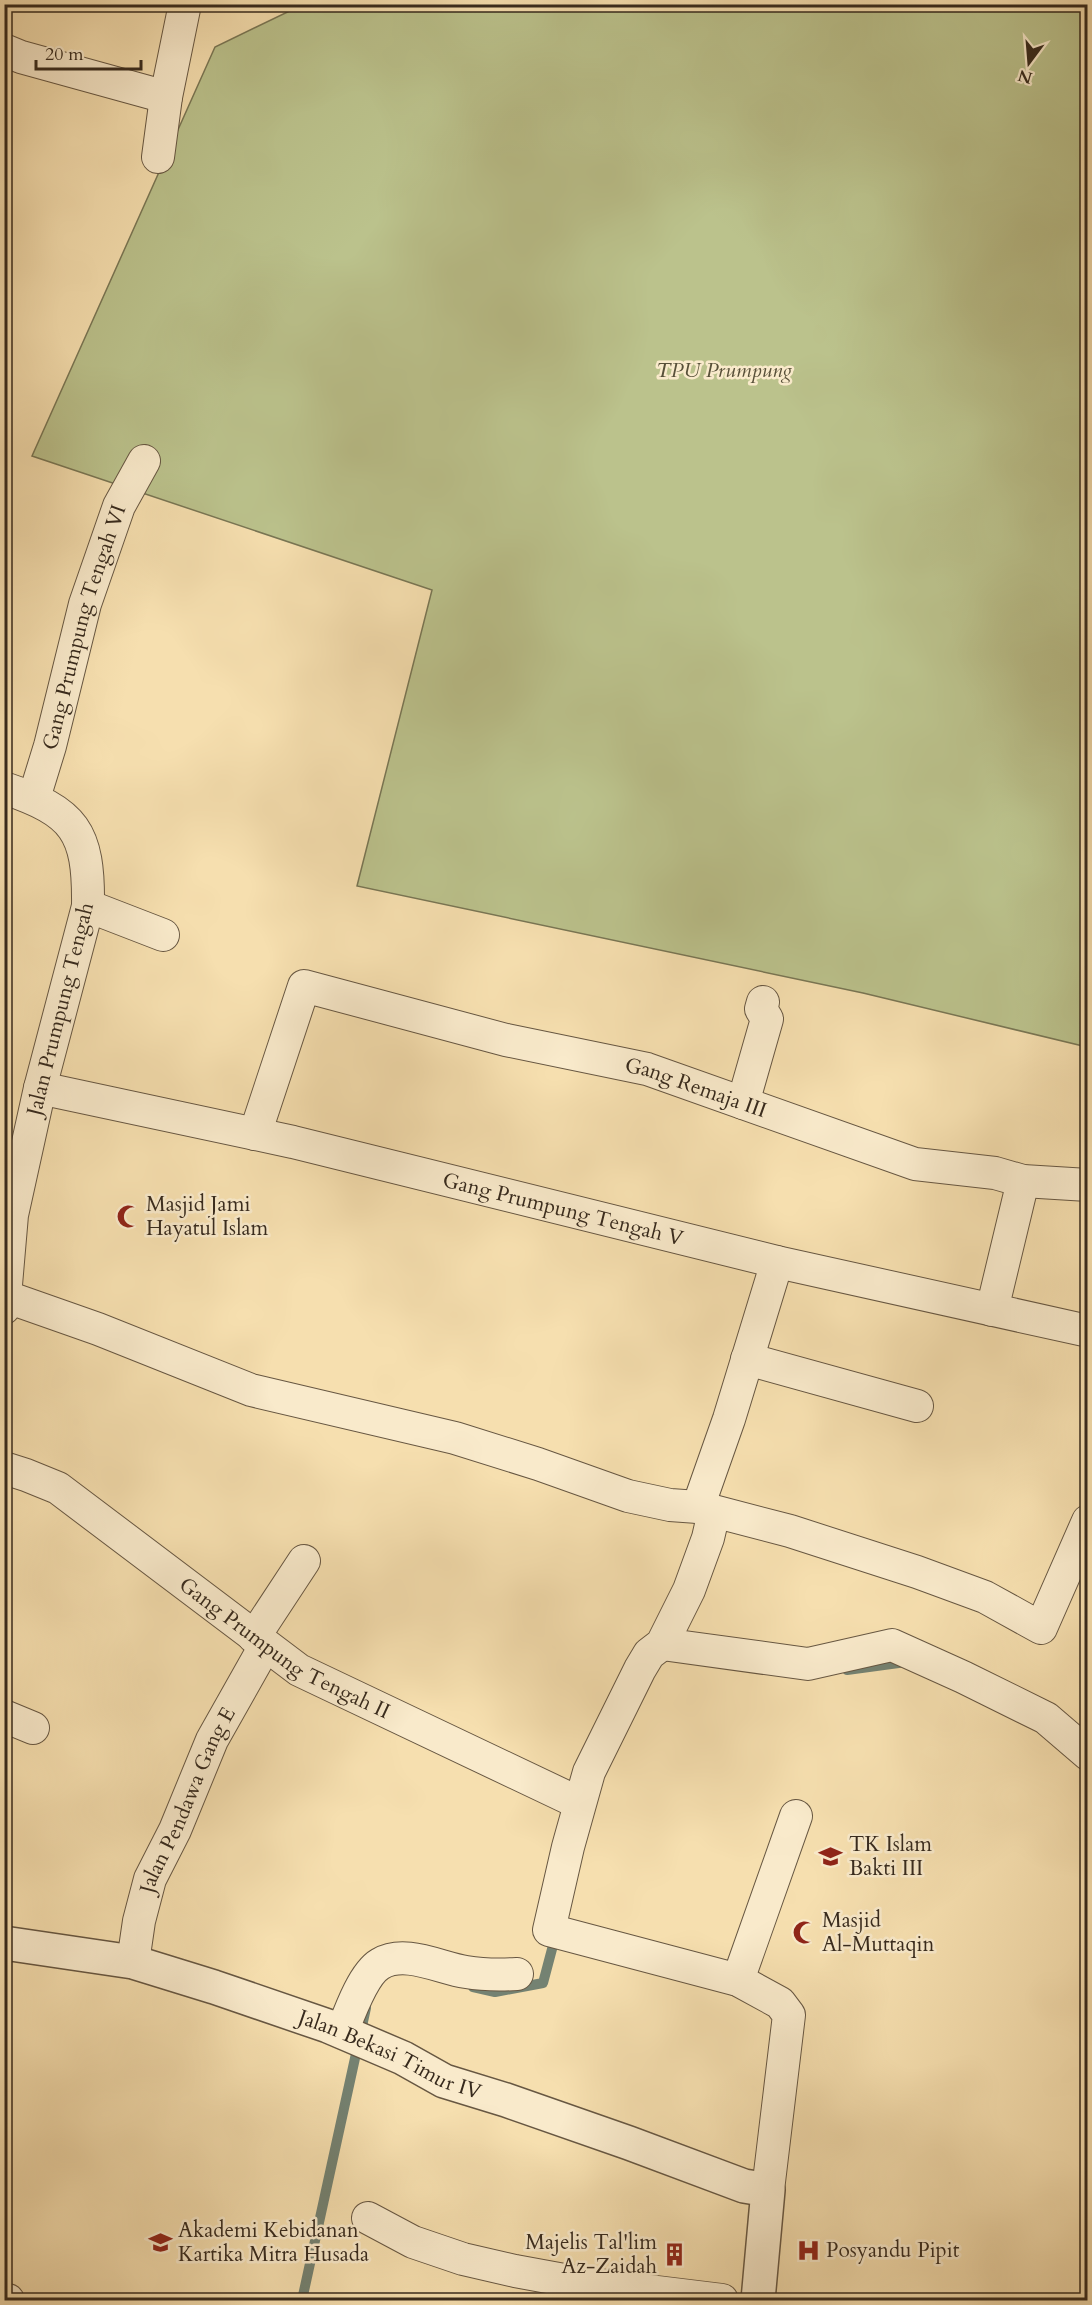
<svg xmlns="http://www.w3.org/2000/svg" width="1092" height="2305" viewBox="0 0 1092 2305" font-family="Cardo,serif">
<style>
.green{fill:#bbc28c;stroke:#797654;stroke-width:1.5}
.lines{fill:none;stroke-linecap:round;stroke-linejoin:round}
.stream{stroke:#748272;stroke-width:10}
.minor-casing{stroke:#675742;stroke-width:34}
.tertiary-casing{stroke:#675742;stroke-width:36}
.minor{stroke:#f9eacb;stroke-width:32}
.tertiary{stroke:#f9eacb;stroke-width:33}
.labels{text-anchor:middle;stroke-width:5;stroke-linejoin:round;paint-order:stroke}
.park-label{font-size:21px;font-style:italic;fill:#585039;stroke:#f9eacb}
.street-label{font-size:21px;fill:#372a1d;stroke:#f9eacb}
.poi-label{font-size:21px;fill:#372a1d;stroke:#f9eacb;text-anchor:start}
</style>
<rect width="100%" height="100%" fill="#f6dfaf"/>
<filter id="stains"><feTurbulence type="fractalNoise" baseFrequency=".00333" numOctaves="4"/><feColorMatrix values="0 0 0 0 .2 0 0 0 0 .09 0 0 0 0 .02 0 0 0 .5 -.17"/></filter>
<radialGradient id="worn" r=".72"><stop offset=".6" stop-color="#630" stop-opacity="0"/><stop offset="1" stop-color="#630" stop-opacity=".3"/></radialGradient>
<!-- green -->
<path class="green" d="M302,5H1087V1047L863,993L357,886L432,590L32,456L215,47Z"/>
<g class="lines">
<!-- stream -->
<path class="stream" d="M847,1670L906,1662
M473,1987L495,1992L543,1983L556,1934
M302,2300L366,2008"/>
<defs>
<g id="minor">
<path d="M4,50L21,57L166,97"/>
<path d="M158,157L166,97L185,4"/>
<path d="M4,788C75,812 89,831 88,906L40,1088L12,1215L4,1308"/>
<path id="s1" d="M34,798L50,746L85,604L119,506L144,461"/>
<path d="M88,906L163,935"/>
<path id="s2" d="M40,1088L293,1142L777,1262L1088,1331"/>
<path d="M743,1103L767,1019L761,1009L763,1002"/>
<path id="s3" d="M255,1134L304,986L506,1040L647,1069L915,1164L995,1173L1023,1181L1088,1185"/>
<path d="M7,1297L98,1329L251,1390L455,1438L538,1464L628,1496L670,1505L698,1507L790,1531L917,1572L985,1597L1041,1628L1088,1521"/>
<path d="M992,1310L1023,1181"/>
<path d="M747,1359L917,1406"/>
<path id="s4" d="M4,1468L26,1475L58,1488L299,1670L579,1803"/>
<path d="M698,1507L729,1419L777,1262"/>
<path d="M714,1512L708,1538L689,1590L662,1644L649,1654L640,1669L589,1772L568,1847L549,1930L738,1980L780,2003L789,2015L768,2190"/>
<path d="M254,1637L304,1561"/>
<path d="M662,1644L808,1664L892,1645L963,1677L1046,1718L1088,1754"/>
<path d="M4,1716L33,1728"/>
<path id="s5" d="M133,1962L139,1921L150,1879L175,1830L212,1740L265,1646"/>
<path d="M738,1980L796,1816"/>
<path d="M342,2032C349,2014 363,1974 380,1964C405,1949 440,1968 466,1972C484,1975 499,1975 517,1974"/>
<path d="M368,2218L413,2242L463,2259L515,2271L575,2282L722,2300"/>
<path d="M4,2299L8,2300"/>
</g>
<g id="tertiary">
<path id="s6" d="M4,1943L133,1962L214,1987L328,2026L403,2058L444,2081L506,2100L629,2143L744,2186L768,2190L758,2300"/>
</g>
</defs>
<!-- minor casing -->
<use href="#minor" class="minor-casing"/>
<!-- tertiary casing -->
<use href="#tertiary" class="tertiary-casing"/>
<!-- minor -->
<use href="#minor" class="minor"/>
<!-- tertiary -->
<use href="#tertiary" class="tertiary"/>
</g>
<!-- icons -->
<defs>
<symbol id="mosque-bare" viewBox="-9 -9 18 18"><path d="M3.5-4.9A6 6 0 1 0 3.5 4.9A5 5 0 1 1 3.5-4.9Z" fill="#8f2418" stroke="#f9eacb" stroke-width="2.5" paint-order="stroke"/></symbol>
<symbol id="school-bare" viewBox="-9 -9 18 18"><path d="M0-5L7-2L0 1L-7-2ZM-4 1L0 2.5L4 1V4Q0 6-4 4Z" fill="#8f2418" stroke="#f9eacb" stroke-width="2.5" paint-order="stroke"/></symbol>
<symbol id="university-bare" viewBox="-9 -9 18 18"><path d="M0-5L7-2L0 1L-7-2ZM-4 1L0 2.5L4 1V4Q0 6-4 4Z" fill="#8f2418" stroke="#f9eacb" stroke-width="2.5" paint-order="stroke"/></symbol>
<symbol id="hospital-bare" viewBox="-9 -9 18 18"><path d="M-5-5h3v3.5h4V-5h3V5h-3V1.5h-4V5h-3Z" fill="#8f2418" stroke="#f9eacb" stroke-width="2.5" paint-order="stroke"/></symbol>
<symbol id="building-bare" viewBox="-9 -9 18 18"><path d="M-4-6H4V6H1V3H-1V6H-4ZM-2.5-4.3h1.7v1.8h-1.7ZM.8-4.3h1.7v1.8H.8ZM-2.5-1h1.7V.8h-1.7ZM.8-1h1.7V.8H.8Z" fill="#8f2418" stroke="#f9eacb" stroke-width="2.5" paint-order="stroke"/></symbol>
</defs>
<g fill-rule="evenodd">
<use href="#mosque-bare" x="112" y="1200" width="33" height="33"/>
<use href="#school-bare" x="814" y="1840" width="33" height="33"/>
<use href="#mosque-bare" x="788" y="1916" width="33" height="33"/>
<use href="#university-bare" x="144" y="2226" width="33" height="33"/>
<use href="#hospital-bare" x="792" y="2234" width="33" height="33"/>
<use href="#building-bare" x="658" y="2238" width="33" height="33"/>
</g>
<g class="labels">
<!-- park labels -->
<g class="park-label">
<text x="724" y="377">TPU Prumpung</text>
</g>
<!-- street labels -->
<g class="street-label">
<text dy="7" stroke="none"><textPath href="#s1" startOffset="178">Gang Prumpung Tengah VI</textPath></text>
<text transform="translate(60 1009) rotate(-76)" y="7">Jalan Prumpung Tengah</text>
<text dy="7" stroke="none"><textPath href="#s3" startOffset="561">Gang Remaja III</textPath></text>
<text dy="7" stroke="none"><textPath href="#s2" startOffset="537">Gang Prumpung Tengah V</textPath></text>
<text dy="7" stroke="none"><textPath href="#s4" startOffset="336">Gang Prumpung Tengah II</textPath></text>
<text dy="7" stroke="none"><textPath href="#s5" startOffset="172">Jalan Pendawa Gang E</textPath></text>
<text dy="7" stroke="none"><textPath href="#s6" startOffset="404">Jalan Bekasi Timur IV</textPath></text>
</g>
<!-- poi labels -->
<g class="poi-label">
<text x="146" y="1211">Masjid Jami<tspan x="146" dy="24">Hayatul Islam</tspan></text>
<text x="849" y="1851">TK Islam<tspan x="849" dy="24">Bakti III</tspan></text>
<text x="822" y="1927">Masjid<tspan x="822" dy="24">Al-Muttaqin</tspan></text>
<text x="178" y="2237">Akademi Kebidanan<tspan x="178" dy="24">Kartika Mitra Husada</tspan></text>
<text x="657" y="2249" text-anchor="end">Majelis Tal'lim<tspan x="657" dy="24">Az-Zaidah</tspan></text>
<text x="826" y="2257">Posyandu Pipit</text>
</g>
</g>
<!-- margin -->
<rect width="1092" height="2305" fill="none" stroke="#f6dfaf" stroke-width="24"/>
<rect x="6" y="6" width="1080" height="2293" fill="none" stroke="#372a1d" stroke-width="3"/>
<rect x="12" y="12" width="1068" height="2281" fill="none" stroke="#372a1d" stroke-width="1.5"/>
<!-- north arrow -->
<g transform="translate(1029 63) rotate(196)" stroke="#f9eacb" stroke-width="4.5" paint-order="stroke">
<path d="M0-4.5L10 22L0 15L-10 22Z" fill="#372a1d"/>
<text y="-9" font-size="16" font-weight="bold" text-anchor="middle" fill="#372a1d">N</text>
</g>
<!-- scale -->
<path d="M36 60v9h105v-9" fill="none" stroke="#372a1d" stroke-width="3"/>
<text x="45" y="60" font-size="18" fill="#372a1d" stroke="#f9eacb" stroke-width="4.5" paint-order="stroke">20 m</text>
<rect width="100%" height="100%" filter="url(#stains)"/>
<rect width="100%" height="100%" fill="url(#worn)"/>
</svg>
